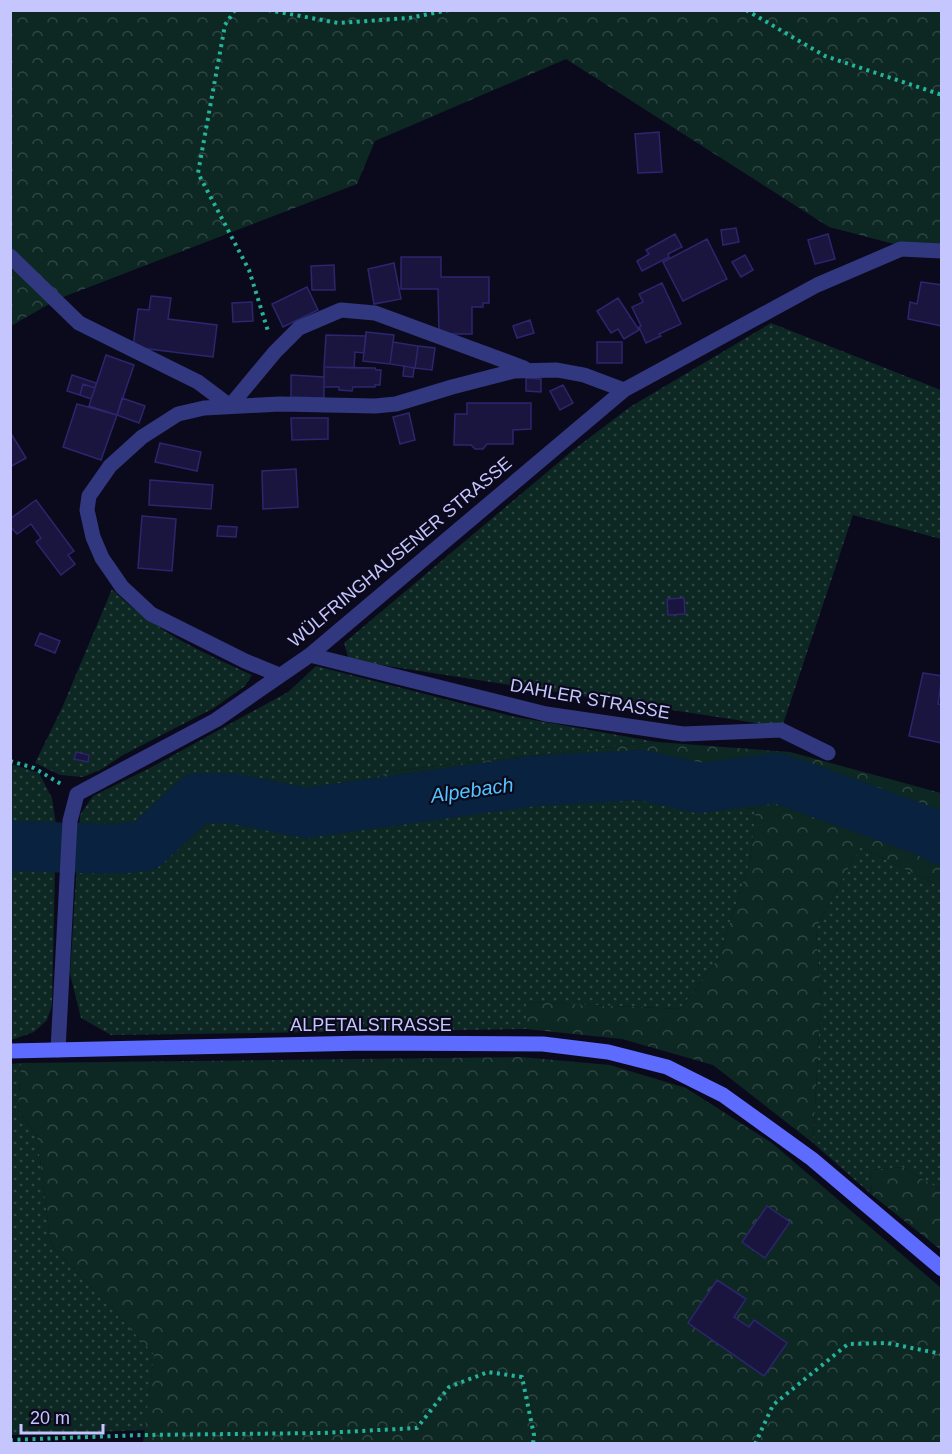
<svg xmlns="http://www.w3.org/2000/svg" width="952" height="1454" viewBox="0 0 952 1454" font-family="Helvetica,sans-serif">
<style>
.grass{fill:url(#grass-dots)}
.forest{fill:url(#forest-crowns)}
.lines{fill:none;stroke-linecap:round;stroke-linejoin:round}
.river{stroke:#08223f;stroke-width:50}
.building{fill:#19153f;stroke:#2b266d;stroke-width:1.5}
.path{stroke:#25b49b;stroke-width:4;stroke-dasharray:3 4.5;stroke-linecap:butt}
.street{stroke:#32387f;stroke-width:15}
.secondary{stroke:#5d6cff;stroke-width:15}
.labels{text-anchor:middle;stroke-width:4.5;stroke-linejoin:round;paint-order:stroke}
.street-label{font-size:18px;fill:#c6c6ff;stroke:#0b0a1d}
.water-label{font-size:20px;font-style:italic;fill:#54c4ff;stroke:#0b0a1d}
</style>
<defs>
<pattern id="grass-dots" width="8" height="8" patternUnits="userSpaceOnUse" patternTransform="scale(1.5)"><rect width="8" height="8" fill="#0d2723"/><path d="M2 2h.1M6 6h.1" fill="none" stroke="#2f4544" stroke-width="1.8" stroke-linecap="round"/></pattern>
<pattern id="forest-crowns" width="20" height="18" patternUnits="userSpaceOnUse" patternTransform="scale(1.5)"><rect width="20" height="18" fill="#0d2723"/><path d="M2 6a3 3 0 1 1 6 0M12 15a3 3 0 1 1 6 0" fill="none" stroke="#2f4544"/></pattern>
</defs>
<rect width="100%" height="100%" fill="#0b0a1d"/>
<!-- grass -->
<path class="grass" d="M771,323L941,390V539L853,515L782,727L349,660L344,643L572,451L630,407Z
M112,589C154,631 198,650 252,675L245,686L214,708L123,755L102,769L83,777L60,775L35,763L62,708Z
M316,666L511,716L657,742L392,771L362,823L583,796L756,809L750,861L718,959L680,1009L526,1002V1029L111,1035L81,1018L70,974L80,815L93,796L150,768L288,692Z
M11,764L39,773L52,798L56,825L52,1005L47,1020L34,1032L11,1040Z
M860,847L941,887V1190L902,1167L870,1170L872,1195L813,1143L821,998L816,928Z
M21,1063L18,1110L37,1136L51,1245L154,1354L145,1430L11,1435L10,1064Z"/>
<!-- forest -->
<path class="forest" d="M10,11H941V247L898,245L829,227L566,59L375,141L357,184L58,299L11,253Z
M10,262L51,303L11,326H10Z
M657,742L790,752L941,793V887L860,847L816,928L821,998L813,1143L713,1065L622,1039L526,1029V1002L680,1009L718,959L750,861L756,809L583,796L362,823L345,789L392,771Z
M521,1057L610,1065L686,1088L772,1143L941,1288V1443H143L154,1354L51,1245L37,1136L18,1110L21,1063Z
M902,1167L941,1190V1250L872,1195L870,1170Z"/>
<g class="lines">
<!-- river -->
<path class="river" d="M10,846L114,849L145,846L197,798L236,799L306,813L534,781L641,775L699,788L778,778L928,832L942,840"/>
</g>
<!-- building -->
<path class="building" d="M659,132L662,172L638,173L635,134Z
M736,228L739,242L723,245L721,230Z
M675,234L682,247L668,254L669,257L642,271L637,261L649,254L646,250Z
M828,234L835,259L815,264L808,240Z
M707,239L727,279L683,301L663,262Z
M745,255L753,270L741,277L732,262Z
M401,257H441V277H489V303H483V307H472V334H439L438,289H401Z
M394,263L401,299L374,304L368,269Z
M334,265L335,290H312L311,266Z
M921,282L942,285V326L908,319L910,302L917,304Z
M662,283L681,324L659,334L661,336L646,343L639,327L641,326L632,307L643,302L639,294Z
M307,287L318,310L283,327L272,304Z
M151,296L171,298L168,319L217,325L213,357L133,347L138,309L149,310Z
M618,298L639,330L624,339L618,329L611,333L597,311Z
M252,302L253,321L233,322L232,303Z
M530,320L534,333L517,338L513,326Z
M366,332L394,335L390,364L363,361Z
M326,335L366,336L364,353L355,352L354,368L324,367Z
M393,342L418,346L415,368L390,364Z
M597,342H622V363H597Z
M418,346L435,348L432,370L415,368Z
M106,355L134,365L117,415L89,406Z
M404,366L414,368L413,377L403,376Z
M324,367L375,368L376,370H381L380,385H375V387H353L352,391L339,390V387H324Z
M72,375L96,383L95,388L83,384L80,395L67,391Z
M291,375L324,377V398L291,397Z
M526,378L541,379V392L526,391Z
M83,384L95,388L91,399L80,395Z
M563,385L573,403L560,410L550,391Z
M122,398L145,406L139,423L117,415Z
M467,403H531V429L513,430V444H487L483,449H475L471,445H454L455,414H467Z
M77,404L117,415L101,460L63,447Z
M409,413L415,440L400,444L393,417Z
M291,418H328V439L292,440Z
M10,432L26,458L10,467Z
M160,443L201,452L197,471L155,462Z
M296,469L298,507L263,509L262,471Z
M150,480L213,485L211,509L149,505Z
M36,500L74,551L68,555L75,564L61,575L36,542L41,538L31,524L17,534L10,526V519Z
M142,516L176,519L172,571L138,568Z
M218,526L237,527L236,537L217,536Z
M684,598L685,614L668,615L667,599Z
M40,633L60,641L55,653L35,645Z
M923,673L942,676L938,704L942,705V743L909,736Z
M76,752L89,755L88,762L74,759Z
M767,1206L790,1222L765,1258L742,1242Z
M717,1280L746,1299L734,1317L749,1327L754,1320L787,1343L764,1376L688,1323Z"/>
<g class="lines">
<!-- path -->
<path class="path" d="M235,10L225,25L198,173L249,270L268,331
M268,10L338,23L409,18L449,10
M746,10L825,56L942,95
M10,761L34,768L61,784
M10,1440L142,1435L323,1433L417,1428L449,1387L488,1372L522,1377L534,1435L533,1444
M755,1444L773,1405L848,1344L887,1343L942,1354"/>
<!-- street -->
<path class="street" d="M10,256L79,323L198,382L230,406
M230,406L275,352L299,328L341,310L375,313L524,368
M310,655L546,714L683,734L781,730L828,753
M279,675L245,661L151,614L122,587L102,558L93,537L87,510L89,496L110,466L142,437L178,414L204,408L280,404L375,406L396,404L452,387L514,371L557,370L584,375L624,390
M58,1050L70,821L77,794L216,720L310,655L624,390L817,285L901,249L942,251"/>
<!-- secondary -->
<path class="secondary" d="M10,1051L366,1043L543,1044L608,1052L667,1067L723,1095L812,1159L942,1269"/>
</g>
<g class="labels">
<!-- street labels -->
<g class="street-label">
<text transform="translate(400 552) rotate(-40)" y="6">WÜLFRINGHAUSENER STRASSE</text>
<text transform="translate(590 699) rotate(10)" y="6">DAHLER STRASSE</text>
<text x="371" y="1031">ALPETALSTRASSE</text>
</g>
<!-- water labels -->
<g class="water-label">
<text transform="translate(472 790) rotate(-8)" y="7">Alpebach</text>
</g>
</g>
<!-- border -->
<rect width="952" height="1454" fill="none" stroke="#c6c6ff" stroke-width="24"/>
<!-- scale -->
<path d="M21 1424v9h82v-9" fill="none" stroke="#c6c6ff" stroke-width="3"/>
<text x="30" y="1424" font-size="18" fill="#c6c6ff" stroke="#0b0a1d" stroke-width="4.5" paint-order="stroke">20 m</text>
</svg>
